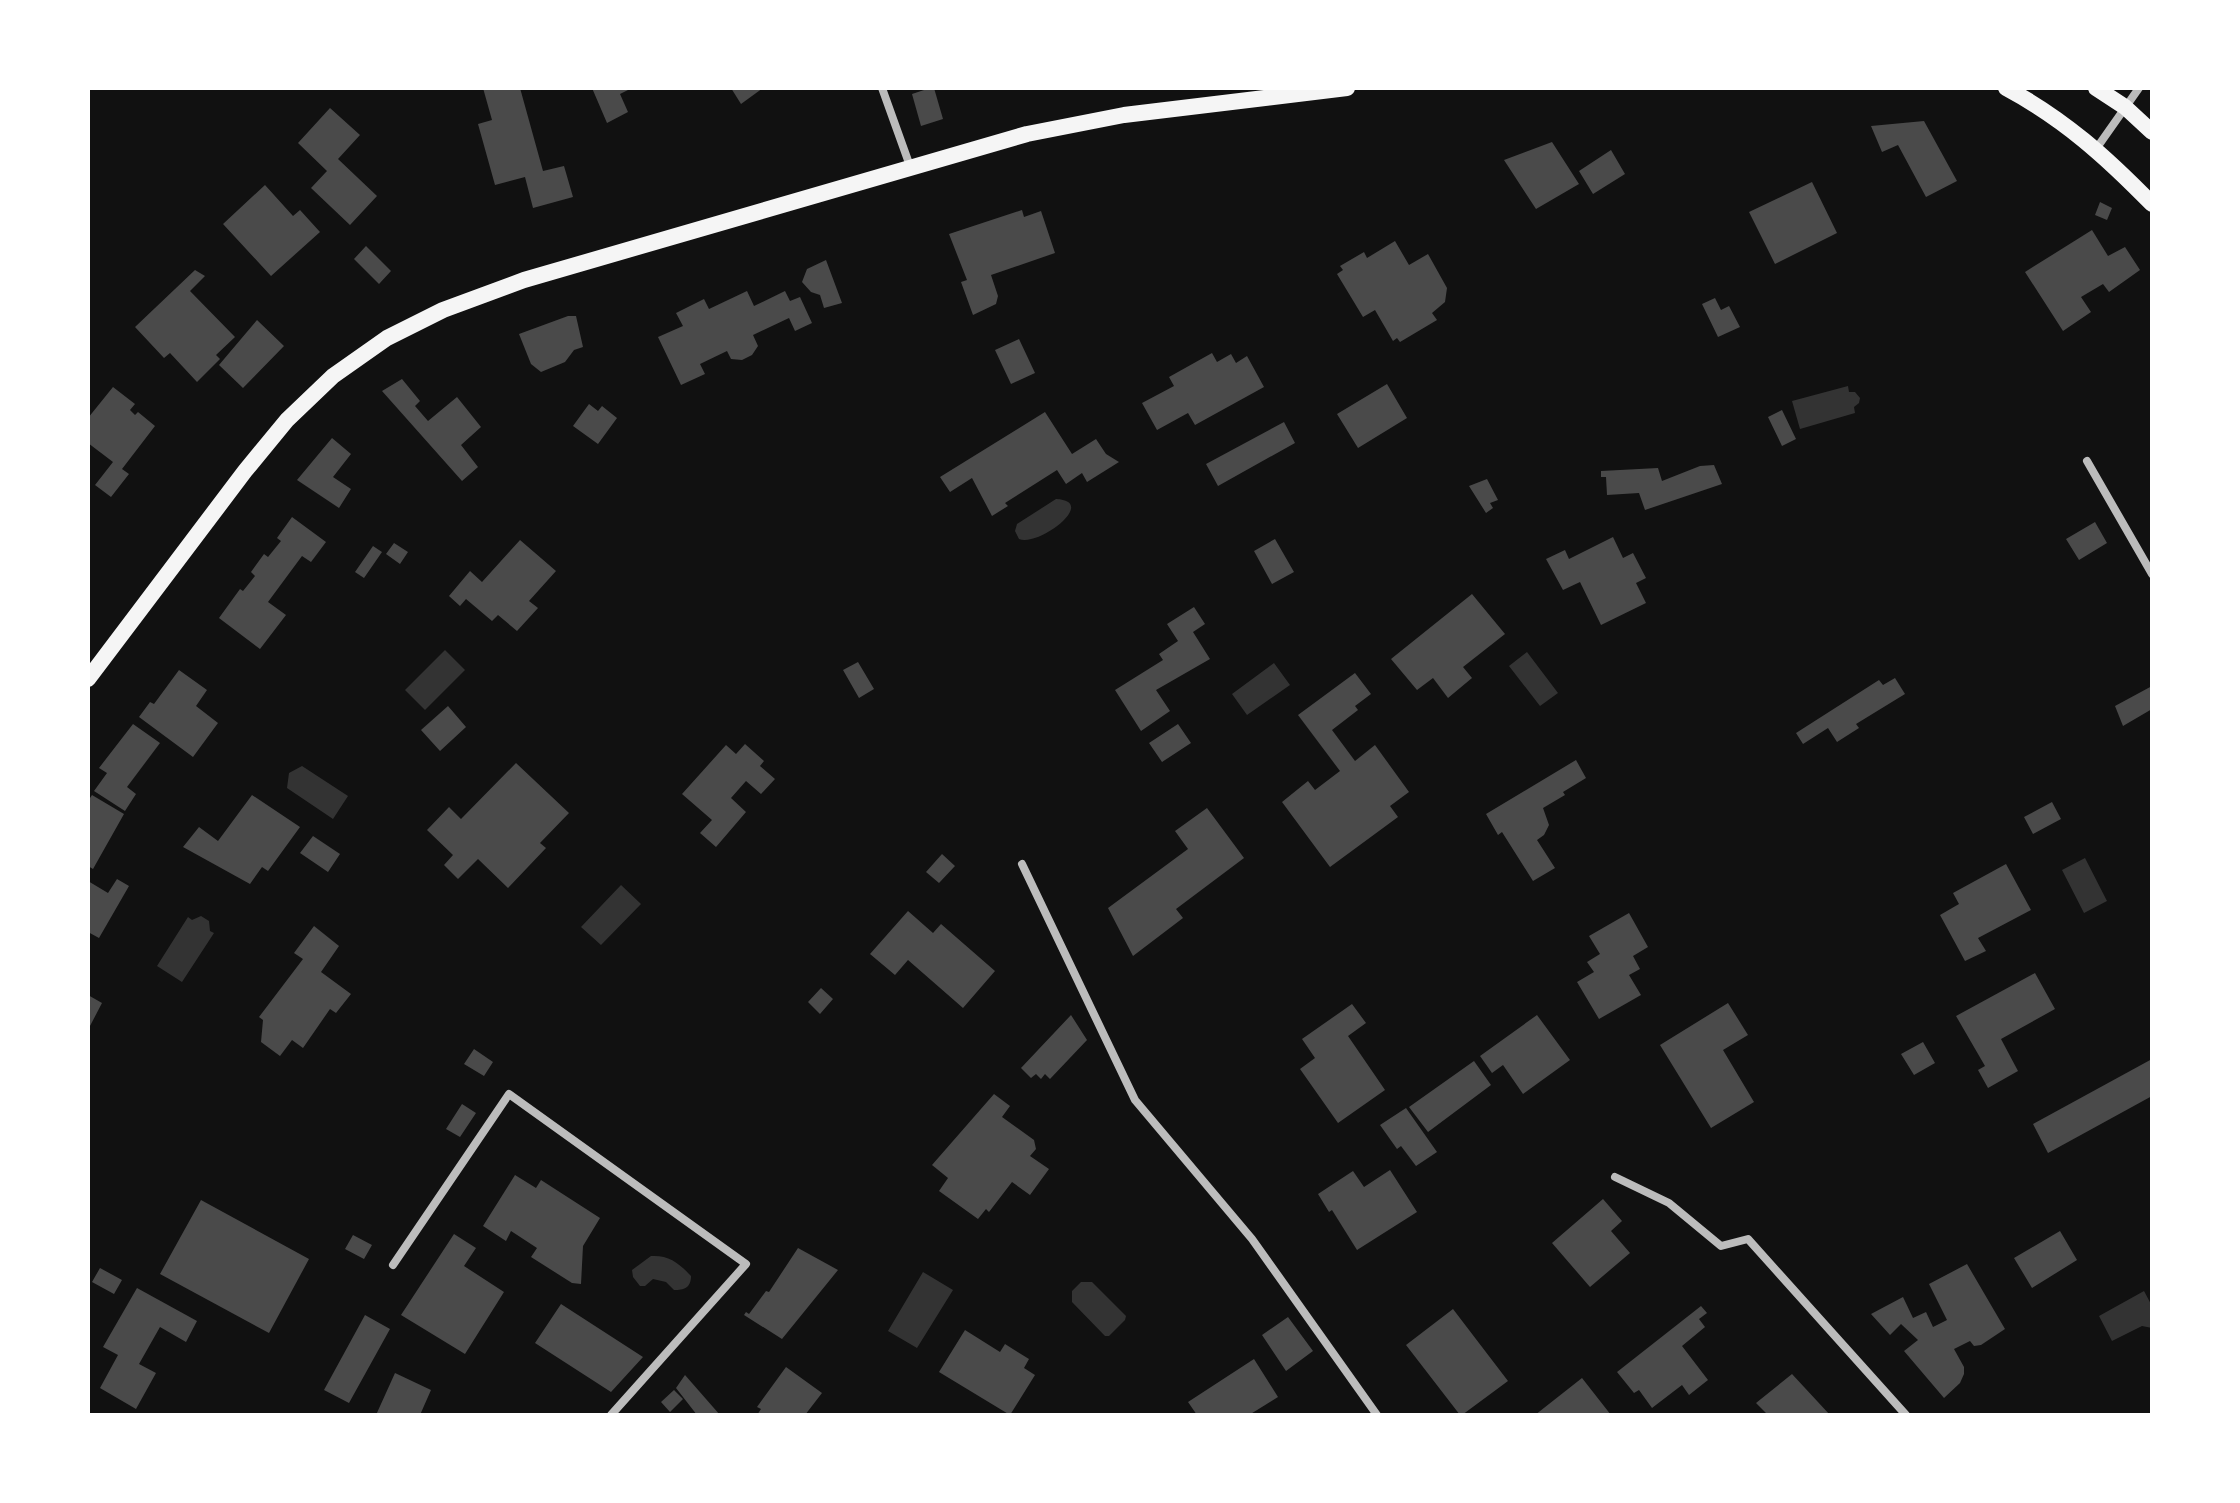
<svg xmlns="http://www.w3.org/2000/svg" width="2240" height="1503" viewBox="0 0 2240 1503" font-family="Ubuntu,sans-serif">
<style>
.water{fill:#333}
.building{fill:#4a4a4a}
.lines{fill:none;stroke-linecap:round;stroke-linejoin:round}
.minor{stroke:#bcbcbc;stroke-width:8}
.secondary{stroke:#f5f5f5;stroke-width:16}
</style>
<rect width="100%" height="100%" fill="#111"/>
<!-- water -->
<path class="water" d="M1848,386L1849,392H1855L1860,398L1859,403L1854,407L1855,413L1800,429L1792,401Z
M1056,499C1099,501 1039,547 1019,539L1015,531L1017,524Z
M445,650L465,670L425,710L405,690Z
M1527,652L1558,693L1540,706L1509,666Z
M1274,663L1290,685L1247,715L1232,694Z
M302,766L348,796L333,819L287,788L289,773Z
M2085,858L2107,901L2084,913L2062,870Z
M621,885L641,904L601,945L581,927Z
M201,916L209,921L210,931L214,933L182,982L157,966L188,917L192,920Z
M651,1256C669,1255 679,1263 691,1276C691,1288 684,1290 674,1290L666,1282L653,1279L645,1286H640L633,1277L632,1270Z
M923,1272L953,1290L917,1348L888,1331Z
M1081,1282H1092L1126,1316L1125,1320L1109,1336H1105L1072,1302V1291Z
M2144,1291L2152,1306V1328L2142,1326L2112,1341L2099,1316Z"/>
<!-- building -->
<path class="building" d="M483,88H520L543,171L564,166L573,197L533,208L525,177L495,185L478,124L492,120Z
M592,88H632L620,94L628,112L607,123Z
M731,88H763L741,104Z
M930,88H934L943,119L921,126L912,94Z
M330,108L360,135L338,159L377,196L350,225L311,188L327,171L298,143Z
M1924,121L1957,181L1926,197L1898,145L1882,152L1871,126Z
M1552,142L1579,184L1536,209L1504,160Z
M1611,150L1625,174L1593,194L1579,171Z
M1812,182L1837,233L1775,264L1749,212Z
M265,185L293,216L300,210L320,232L271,276L223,224Z
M2100,202L2112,208L2107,220L2095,215Z
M1022,210L1024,217L1041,211L1055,253L991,275L998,296L996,304L973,315L961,282L967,280L949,234Z
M2092,230L2108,256L2125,247L2140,270L2109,292L2103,284L2081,297L2091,312L2063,331L2025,272Z
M1395,241L1409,265L1428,254L1447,288L1445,302L1432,313L1437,320L1400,342L1397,338L1393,341L1375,310L1363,317L1337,274L1343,270L1340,266L1364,252L1367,258Z
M366,246L391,271L379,284L354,259Z
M826,260L842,303L824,308L820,295L811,292L802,282L807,269Z
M195,270L205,276L190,291L235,337L216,355L220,359L197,382L170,353L164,358L135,327Z
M747,291L754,306L785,291L790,301L800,297L812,323L795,331L789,318L753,335L758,346L752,355L742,360L731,359L727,351L700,364L705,374L681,385L658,337L683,326L676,313L704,299L709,309Z
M1715,298L1721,310L1729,306L1740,327L1718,337L1702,304Z
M568,316H576L583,347L574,350L565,362L541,372L531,364L519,334Z
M257,320L284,346L243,388L219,365Z
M1019,339L1035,373L1011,384L995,350Z
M1212,353L1217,362L1231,354L1236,363L1247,356L1264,387L1195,425L1188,413L1157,430L1142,403L1174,386L1169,377Z
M402,379L420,401L415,406L428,421L457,397L481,427L461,445L478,467L462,481L382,391Z
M1387,384L1407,418L1358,448L1337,414Z
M113,387L135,404L130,410L135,415L138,412L155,426L122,469L129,474L111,497L95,485L113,462L88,443V418Z
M589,404L598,411L602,406L617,418L598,444L573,426Z
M1782,410L1796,439L1782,446L1768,417Z
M1045,412L1072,454L1096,439L1106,454L1119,462L1087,482L1082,473L1066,484L1057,470L1005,503L1008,506L992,516L972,478L950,492L940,477Z
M1284,422L1295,443L1218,486L1206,464Z
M332,438L351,454L333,477L351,489L339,508L297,480Z
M1714,465L1722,484L1645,510L1639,493L1607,495L1606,477H1601V471L1658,468L1662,481L1700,466Z
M1487,479L1498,500L1490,503L1493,508L1486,513L1469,486Z
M292,517L326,542L311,562L302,556L268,602L286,615L260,649L219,618L240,589L243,591L255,576L251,572L264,554L268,557L281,541L277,538Z
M2095,522L2107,543L2079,560L2066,539Z
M1613,537L1623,558L1633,553L1646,578L1636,583L1646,603L1601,625L1580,582L1563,590L1546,559L1565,550L1569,559Z
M1275,539L1294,572L1272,584L1254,551Z
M520,540L556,571L529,601L538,608L517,631L498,615L492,621L466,599L460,606L449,596L470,571L482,582Z
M394,543L408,552L400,564L386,554Z
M373,546L382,552L364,578L355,572Z
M1472,594L1505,634L1463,667L1472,678L1448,698L1433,678L1417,690L1391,659Z
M1194,607L1205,624L1193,632L1210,659L1156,690L1170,711L1141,731L1115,690L1163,660L1159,654L1178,641L1167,624Z
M858,662L874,689L859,698L843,670Z
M179,670L207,690L196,706L218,723L193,757L139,717L150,702L154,704Z
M1355,673L1371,694L1355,706L1358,710L1332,730L1355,761L1375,745L1409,792L1390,806L1398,817L1330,867L1282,802L1308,781L1315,790L1340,771L1298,715Z
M1895,678L1905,694L1856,724L1859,728L1837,742L1828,728L1803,744L1796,733L1879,680L1883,685Z
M2152,686V709L2123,726L2115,706Z
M448,706L466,727L440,751L421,730Z
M133,724L160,743L127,787L136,794L125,811L94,791L107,773L99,768Z
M1178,724L1191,743L1162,762L1149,743Z
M745,744L764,761L760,766L775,779L761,794L746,781L731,798L746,812L716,847L700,833L712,820L682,794L726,745L736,754Z
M1576,760L1586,778L1563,792L1565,795L1543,808L1549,825L1544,835L1537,840L1555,868L1533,881L1502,832L1498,835L1486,814Z
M516,763L569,813L540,843L546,848L508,888L478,859L458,879L444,865L453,855L427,830L449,807L461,819Z
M92,795L124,814L93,869L88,866V801Z
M252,795L300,827L268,871L262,867L250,884L183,847L199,827L218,841Z
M2052,802L2061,819L2033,834L2024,817Z
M1207,808L1244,858L1176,909L1183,918L1133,956L1108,908L1188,849L1175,831Z
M313,836L340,854L328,872L300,853Z
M942,854L955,866L939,883L926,872Z
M2006,864L2031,910L1978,938L1986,951L1965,961L1940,915L1959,904L1953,893Z
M117,879L129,886L99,938L88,932V881L108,893Z
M908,911L933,933L941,924L995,971L963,1008L908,960L895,975L870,954Z
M1629,913L1648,947L1633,956L1640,969L1629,975L1641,995L1599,1019L1577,982L1594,972L1587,962L1600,954L1589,936Z
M314,926L339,946L321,972L351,994L336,1013L330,1009L303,1048L292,1040L280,1056L261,1042L263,1020L259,1017L303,959L294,953Z
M2035,973L2055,1009L2001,1039L2018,1071L1988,1088L1978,1070L1985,1066L1956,1016Z
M821,988L833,999L820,1014L808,1002Z
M88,995L102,1003L90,1026L88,1024Z
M1728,1003L1748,1035L1723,1050L1754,1102L1711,1128L1660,1045Z
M1352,1004L1366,1023L1348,1036L1385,1090L1338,1123L1300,1069L1315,1058L1302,1039Z
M1071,1015L1087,1040L1050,1079L1045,1074L1041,1079L1036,1074L1031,1078L1021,1068Z
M1537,1015L1570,1060L1523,1094L1503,1065L1492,1073L1480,1056Z
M1923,1042L1935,1063L1914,1075L1901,1054Z
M474,1049L493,1062L484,1076L464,1064Z
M2152,1059V1096L2048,1153L2033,1124Z
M1474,1061L1491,1085L1428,1132L1409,1107Z
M994,1094L1010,1106L1002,1117L1034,1140L1036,1149L1030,1156L1049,1169L1030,1195L1012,1182L989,1212L986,1209L978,1219L939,1191L948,1178L932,1165Z
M462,1104L476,1113L460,1137L446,1129Z
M1406,1108L1437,1152L1416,1166L1401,1146L1397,1149L1380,1125Z
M1390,1170L1417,1212L1357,1250L1332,1210L1329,1212L1318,1194L1353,1171L1364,1187Z
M515,1175L536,1188L541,1180L600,1218L583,1246L581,1284L572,1283L531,1257L537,1248L511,1231L506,1241L483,1226Z
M1603,1199L1622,1221L1611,1231L1630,1253L1590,1287L1552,1243Z
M201,1200L309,1259L269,1333L160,1274Z
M2060,1231L2077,1260L2032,1288L2014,1258Z
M454,1234L476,1248L464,1266L504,1292L465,1354L401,1315Z
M353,1235L372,1245L364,1259L345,1249Z
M798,1248L838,1270L782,1339L744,1315L746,1312L749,1314L766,1291L769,1292Z
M1967,1264L2005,1329L1981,1345L1974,1346L1970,1341L1954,1349L1964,1367V1374L1960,1383L1944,1398L1904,1351L1918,1340L1901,1324L1890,1335L1871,1314L1903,1297L1913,1318L1926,1312L1933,1327L1947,1320L1929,1284Z
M100,1268L122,1280L114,1294L92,1282Z
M137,1288L197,1321L186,1342L160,1327L139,1364L156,1373L136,1409L100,1388L118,1355L103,1347Z
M561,1304L643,1357L611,1392L535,1343Z
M1701,1306L1707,1313L1699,1319L1705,1327L1682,1346L1708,1380L1689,1395L1682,1385L1652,1408L1639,1390L1634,1393L1617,1372Z
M1453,1309L1508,1381L1462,1415H1460L1406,1345Z
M365,1315L390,1329L349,1403L324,1390Z
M1288,1317L1313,1351L1286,1371L1262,1335Z
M965,1330L1000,1352L1005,1344L1029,1359L1024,1368L1035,1375L1010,1415L939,1372Z
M1254,1359L1278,1397L1249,1415H1197L1188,1402Z
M786,1367L822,1393L805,1415H757L761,1409L757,1407Z
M395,1373L431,1390L420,1415H376Z
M1792,1374L1830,1415H1768L1756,1403Z
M685,1375L720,1415H697L676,1388Z
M1582,1378L1611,1415H1535Z
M674,1390L683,1399L670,1412L661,1402Z"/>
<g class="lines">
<!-- minor -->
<path class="minor" d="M882,88L910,166
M2096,149L2139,88
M2087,461L2152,574
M1022,864L1135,1100L1252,1239L1377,1415
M1615,1177L1669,1203L1721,1246L1748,1239L1906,1415
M393,1265L509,1094L746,1264L611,1415"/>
<!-- secondary -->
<path class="secondary" d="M2006,88C2064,119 2106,157 2152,204
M2096,88L2125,107L2152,132
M88,679L245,471L287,420L333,376L387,338L443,310L524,280L1027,134L1124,115L1347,88"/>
</g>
<!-- border -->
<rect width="2240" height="1503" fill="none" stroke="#ffffff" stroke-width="180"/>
</svg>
